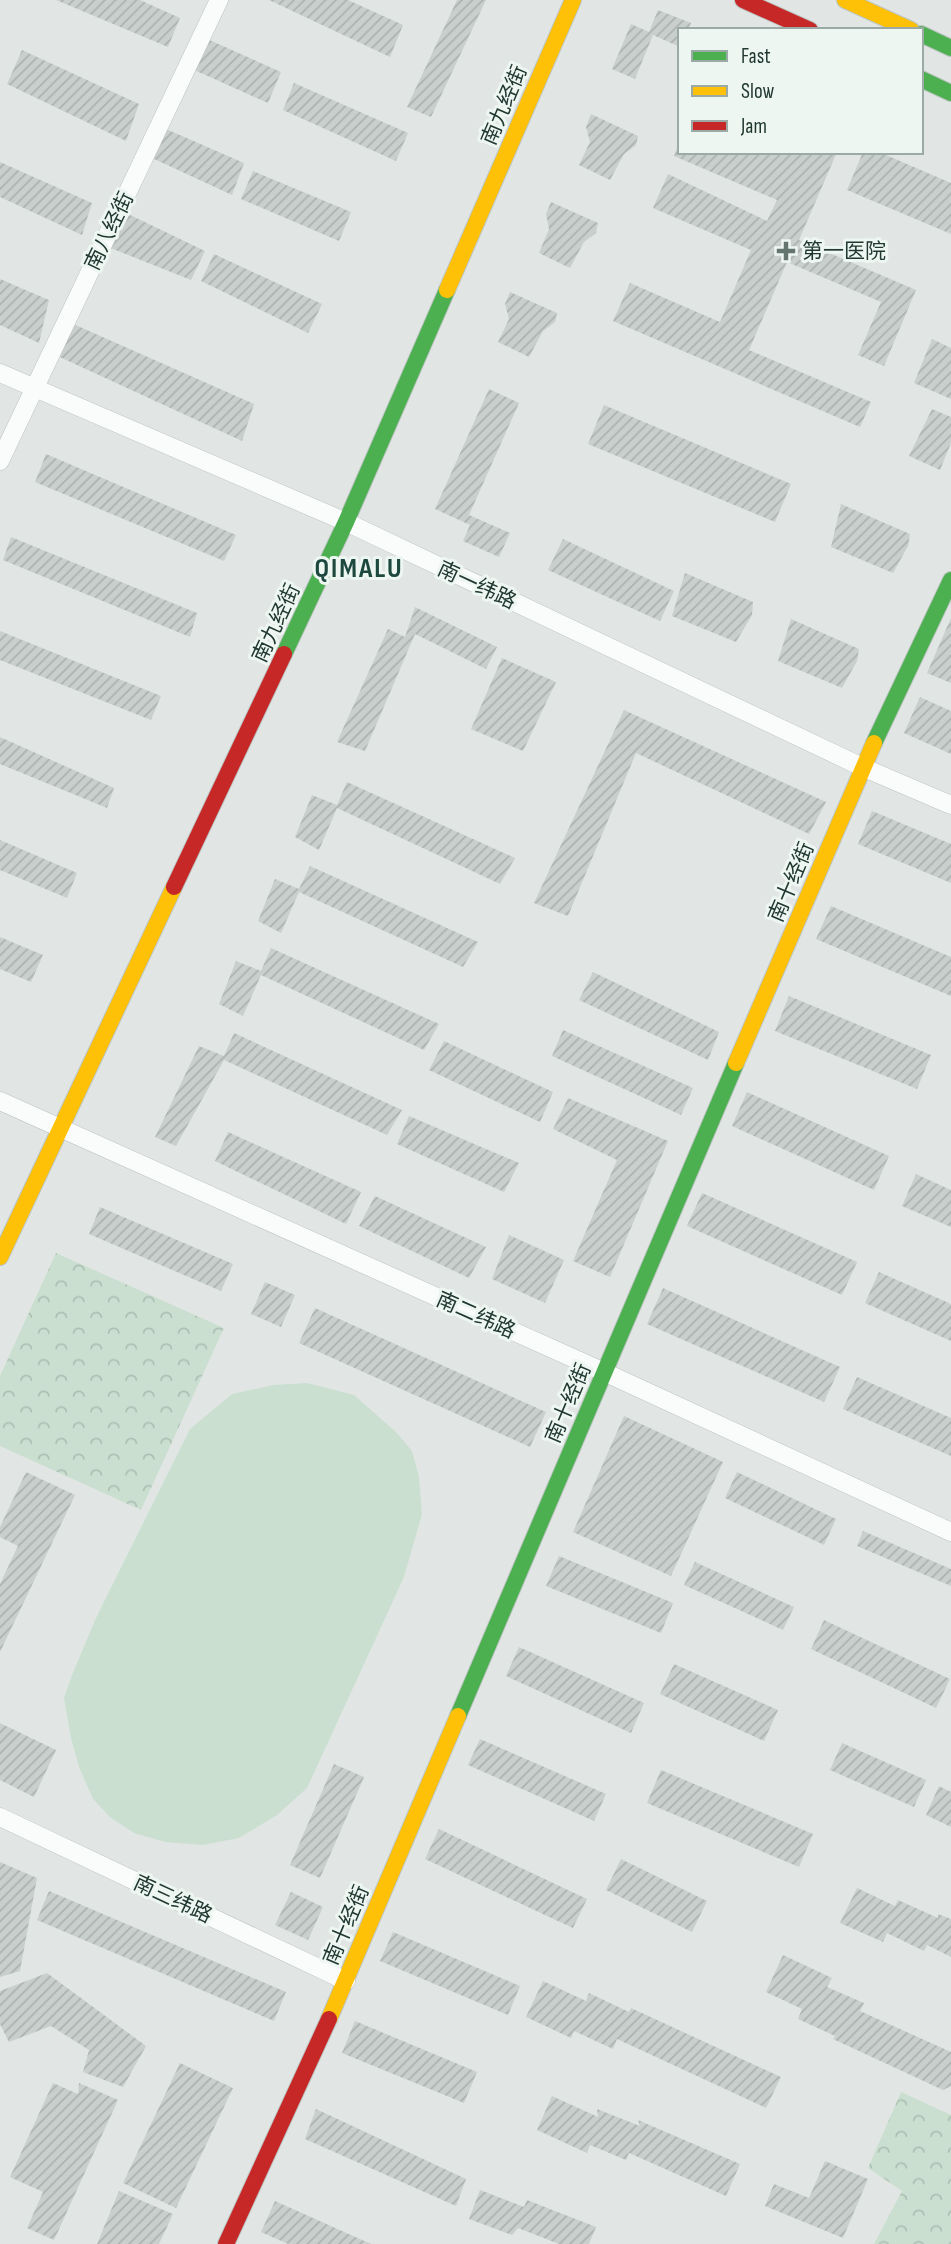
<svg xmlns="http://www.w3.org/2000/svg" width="951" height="2244" viewBox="0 0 951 2244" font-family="'Sofia Sans Condensed','Noto Sans SC',sans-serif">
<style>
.grass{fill:#cadfd0}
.park{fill:url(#park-crowns)}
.building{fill:url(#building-hatch)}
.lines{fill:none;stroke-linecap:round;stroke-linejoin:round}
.street-casing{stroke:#bec3c1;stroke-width:19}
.fast-casing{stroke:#bcc4c1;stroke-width:18}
.slow-casing{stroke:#bcc4c1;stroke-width:18}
.jam-casing{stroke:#bcc4c1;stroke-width:18}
.street{stroke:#fafbfb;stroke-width:18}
.fast{stroke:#4caf50;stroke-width:16}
.slow{stroke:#ffc107;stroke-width:16}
.jam{stroke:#c62828;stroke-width:16}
.poi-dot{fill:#647570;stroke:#eef6f2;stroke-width:2.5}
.labels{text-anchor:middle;stroke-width:6;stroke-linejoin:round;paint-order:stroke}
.street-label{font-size:21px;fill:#203831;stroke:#eef6f2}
.poi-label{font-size:21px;fill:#203831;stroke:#eef6f2;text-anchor:start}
.district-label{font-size:28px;font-weight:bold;letter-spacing:2px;fill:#1d483e;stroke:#eef6f2}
</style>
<defs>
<pattern id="park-crowns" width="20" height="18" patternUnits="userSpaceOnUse" patternTransform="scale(1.75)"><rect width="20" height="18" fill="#cadfd0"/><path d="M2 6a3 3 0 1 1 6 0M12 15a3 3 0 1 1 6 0" fill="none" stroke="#adc0b3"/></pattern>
<pattern id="building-hatch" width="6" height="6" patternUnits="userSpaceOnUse" patternTransform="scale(1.75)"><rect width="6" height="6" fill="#c9cfcd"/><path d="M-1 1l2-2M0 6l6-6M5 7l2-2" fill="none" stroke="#acb2b0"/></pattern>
</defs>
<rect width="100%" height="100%" fill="#e1e6e4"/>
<!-- grass -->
<path class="grass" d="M307,1383L354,1395L396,1432L412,1451L419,1477L422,1514L404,1577L307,1788L277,1815L239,1838L203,1845L165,1842L134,1833L111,1818L93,1799L79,1767L71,1738L64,1698L72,1675L96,1618L190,1429L232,1394L273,1385Z"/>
<!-- park -->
<path class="park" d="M56,1253L224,1328L141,1510L0,1446V1376Z
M901,2092L951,2115V2244H874L902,2191L868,2168Z"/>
<!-- building -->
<path class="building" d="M56,0H140L180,18L168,47Z
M269,0H348L403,25L390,57Z
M457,0H486L431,117L407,107Z
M658,10L691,23L688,30H680V47L653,35L635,79L612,69L631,24L649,32Z
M205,38L281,72L268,103L192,69Z
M22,50L139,104L126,141L7,84Z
M294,83L408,133L396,161L283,110Z
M591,114L638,136L636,145L624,154L610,180L579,165L590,142L586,127Z
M166,129L244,163L232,195L152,158Z
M680,141V152H837L799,240L916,290L884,366L858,355L881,302L787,262L749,350L871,402L860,427L613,321L630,283L720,322L751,250L653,208L668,174L767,221L777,200L674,156Z
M863,152H879L951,183V234L847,190Z
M0,162L92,203L82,235L0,197Z
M253,171L351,212L339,241L241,199Z
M551,202L598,223L596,233L584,242L570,268L539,253L549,229L546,214Z
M124,212L205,251L191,280L108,247Z
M214,254L322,304L308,333L201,281Z
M0,279L49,300L39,343L0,325Z
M510,292L557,313L555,322L543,331L529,357L498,342L509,319L505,304Z
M71,323L254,404L242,441L51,353Z
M932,339L951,348V399L914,383Z
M489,389L519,403L469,515L510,533L499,557L463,541L470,525L435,509Z
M604,405L791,484L775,522L588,444Z
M932,409L951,417V443L940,470L909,456Z
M46,454L236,535L224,561L35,482Z
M841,504L910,534L908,546L893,573L831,547Z
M11,537L197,613L190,637L3,560Z
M563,539L674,591L660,621L548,570Z
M685,573L753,602L752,615L736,642L672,616Z
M415,607L497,647L486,669L415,634L365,751L337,742L388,629L405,637Z
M951,618V683L927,673Z
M791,619L859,649L857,661L842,688L778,661Z
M0,631L161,696L151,720L0,660Z
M502,658L556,682L523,751L471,729Z
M920,697L951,711V754L904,733Z
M624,710L826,802L809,834L636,753L568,916L534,903Z
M0,737L114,788L107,808L0,764Z
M347,782L515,858L500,884L337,808L319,850L295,837L312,795L337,805Z
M872,811L951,844V883L858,844Z
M0,840L77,873L67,898L0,870Z
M310,866L478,942L463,967L299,892L281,933L258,921L275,879L299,889Z
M831,906L951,957V996L816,939Z
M0,937L43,955L31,982L0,969Z
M271,948L439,1024L424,1050L261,975L243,1016L219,1004L236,961L261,971Z
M593,972L719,1032L708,1060L579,1000Z
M789,996L931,1055L917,1089L775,1031Z
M563,1030L693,1088L681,1115L552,1056Z
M234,1033L402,1110L387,1135L224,1060L176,1146L155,1137L199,1046L224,1056Z
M444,1041L553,1092L540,1122L429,1070Z
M747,1092L889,1156L874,1190L732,1126Z
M568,1098L668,1141L610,1277L573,1261L617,1160L553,1129Z
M409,1116L519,1163L504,1192L397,1144Z
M228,1132L361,1192L346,1224L215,1161Z
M916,1174L951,1190V1227L902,1206Z
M702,1193L857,1262L842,1295L687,1226Z
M375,1196L486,1247L469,1278L359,1226Z
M100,1207L233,1264L221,1291L89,1234Z
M509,1235L564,1260L545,1303L492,1279Z
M879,1272L951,1304V1341L865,1303Z
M265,1282L295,1295L281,1327L251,1314Z
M663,1288L840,1367L824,1402L647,1324Z
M315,1308L546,1412L530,1447L299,1343Z
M857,1377L951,1418V1456L843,1409Z
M624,1416L723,1462L671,1576L573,1532Z
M26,1472L75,1495L0,1652V1584L18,1546L0,1537V1527Z
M737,1472L836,1519L824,1545L725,1498Z
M863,1531L951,1569V1586L857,1546Z
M559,1556L673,1603L661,1633L546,1586Z
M695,1562L794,1607L783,1630L684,1585Z
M824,1620L950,1679L936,1708L811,1649Z
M519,1647L644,1703L631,1733L506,1676Z
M674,1664L778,1710L764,1741L660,1694Z
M0,1723L56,1750L34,1797L0,1780Z
M480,1739L606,1794L594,1821L468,1765Z
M842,1743L926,1780L914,1807L830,1770Z
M334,1764L364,1777L320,1878L290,1865Z
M661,1770L813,1834L799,1867L647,1803Z
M939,1786L951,1792V1827L926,1815Z
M439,1829L587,1899L573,1928L425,1859Z
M621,1859L707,1901L692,1932L606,1890Z
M0,1862L37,1878L20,1971L0,1977Z
M857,1888L895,1906L898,1900L938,1918V1914L951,1919V1957L927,1945L924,1951L887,1933L883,1942L840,1923Z
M49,1891L286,1992L274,2021L37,1920Z
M291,1892L323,1907L308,1940L275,1925Z
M393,1932L520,1986L508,2015L380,1961Z
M783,1955L832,1978L827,1987L864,2003L860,2011L951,2052V2086L943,2090L833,2039L835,2036L798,2019L802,2009L766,1992Z
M47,1973L146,2046L123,2087L83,2072L89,2050L51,2026L9,2042L0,2024V1991Z
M543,1981L586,2001L589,1993L629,2012L631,2008L781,2077L766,2108L617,2039L613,2049L574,2031L571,2038L526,2017Z
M355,2021L477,2072L464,2103L342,2053Z
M180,2063L233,2088L176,2208L123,2183Z
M53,2083L78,2094L79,2083L118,2100L54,2240L27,2228L43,2192L10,2177Z
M552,2096L598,2117L597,2109L640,2126L638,2120L740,2164L726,2196L629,2153L626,2160L590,2145L587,2153L537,2130Z
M316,2109L466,2179L456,2206L305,2139Z
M825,2161L868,2179L843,2238L765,2206L774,2184L809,2198Z
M480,2190L524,2207L527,2200L596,2227L589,2244H559L518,2228L512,2235L469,2219Z
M119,2191L173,2214L159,2244H97Z
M275,2201L371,2244H288L261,2232Z"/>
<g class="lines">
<defs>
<path id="street" d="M0,373L346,522L862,767L951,805
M0,461L219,0
M0,1101L604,1372L951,1532
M0,1817L346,1981"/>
<path id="fast" d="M921,34L951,48
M921,79L951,93
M284,654L346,522L447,290
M874,743L951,580
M458,1716L736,1063"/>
<path id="slow" d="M845,0L911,30
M447,290L573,0
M736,1063L874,743
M0,1257L174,887
M329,2019L458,1716"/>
<path id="jam" d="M743,0L810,30
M174,887L284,654
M226,2244L329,2019"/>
</defs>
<!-- street casing -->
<use href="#street" class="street-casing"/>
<!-- fast casing -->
<use href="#fast" class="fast-casing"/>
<!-- slow casing -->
<use href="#slow" class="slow-casing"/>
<!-- jam casing -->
<use href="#jam" class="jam-casing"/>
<!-- street -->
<use href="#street" class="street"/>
<!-- fast -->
<use href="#fast" class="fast"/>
<!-- slow -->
<use href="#slow" class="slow"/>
<!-- jam -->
<use href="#jam" class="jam"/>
</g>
<!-- markers -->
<path class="poi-dot" d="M782.5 240.5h7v7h7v7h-7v7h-7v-7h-7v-7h7z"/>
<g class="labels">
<!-- street labels -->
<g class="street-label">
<text transform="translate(504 105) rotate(-67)" y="7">南九经街</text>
<text transform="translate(109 231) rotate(-64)" y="7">南八经街</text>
<text transform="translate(477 585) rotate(25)" y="7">南一纬路</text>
<text transform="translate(276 623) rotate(-65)" y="7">南九经街</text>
<text transform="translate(791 882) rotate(-67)" y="7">南十经街</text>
<text transform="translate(476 1315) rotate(24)" y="7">南二纬路</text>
<text transform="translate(568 1403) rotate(-67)" y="7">南十经街</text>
<text transform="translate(173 1899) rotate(25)" y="7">南三纬路</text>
<text transform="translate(346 1925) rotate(-67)" y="7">南十经街</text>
</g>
<!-- poi labels -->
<g class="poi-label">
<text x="802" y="258">第一医院</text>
</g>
<!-- district labels -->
<g class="district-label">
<text x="359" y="577">QIMALU</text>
</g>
</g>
<!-- legend -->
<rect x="678" y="28" width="245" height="126" fill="#eef6f2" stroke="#9caaa5" stroke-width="2"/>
<rect x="692" y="51" width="35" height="10" fill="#4caf50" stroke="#9caaa5" stroke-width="2"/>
<text x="741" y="63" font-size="21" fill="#203831">Fast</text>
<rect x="692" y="86" width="35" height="10" fill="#ffc107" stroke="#9caaa5" stroke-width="2"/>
<text x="741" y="98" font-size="21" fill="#203831">Slow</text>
<rect x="692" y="121" width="35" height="10" fill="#c62828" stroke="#9caaa5" stroke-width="2"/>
<text x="741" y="133" font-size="21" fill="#203831">Jam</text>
</svg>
